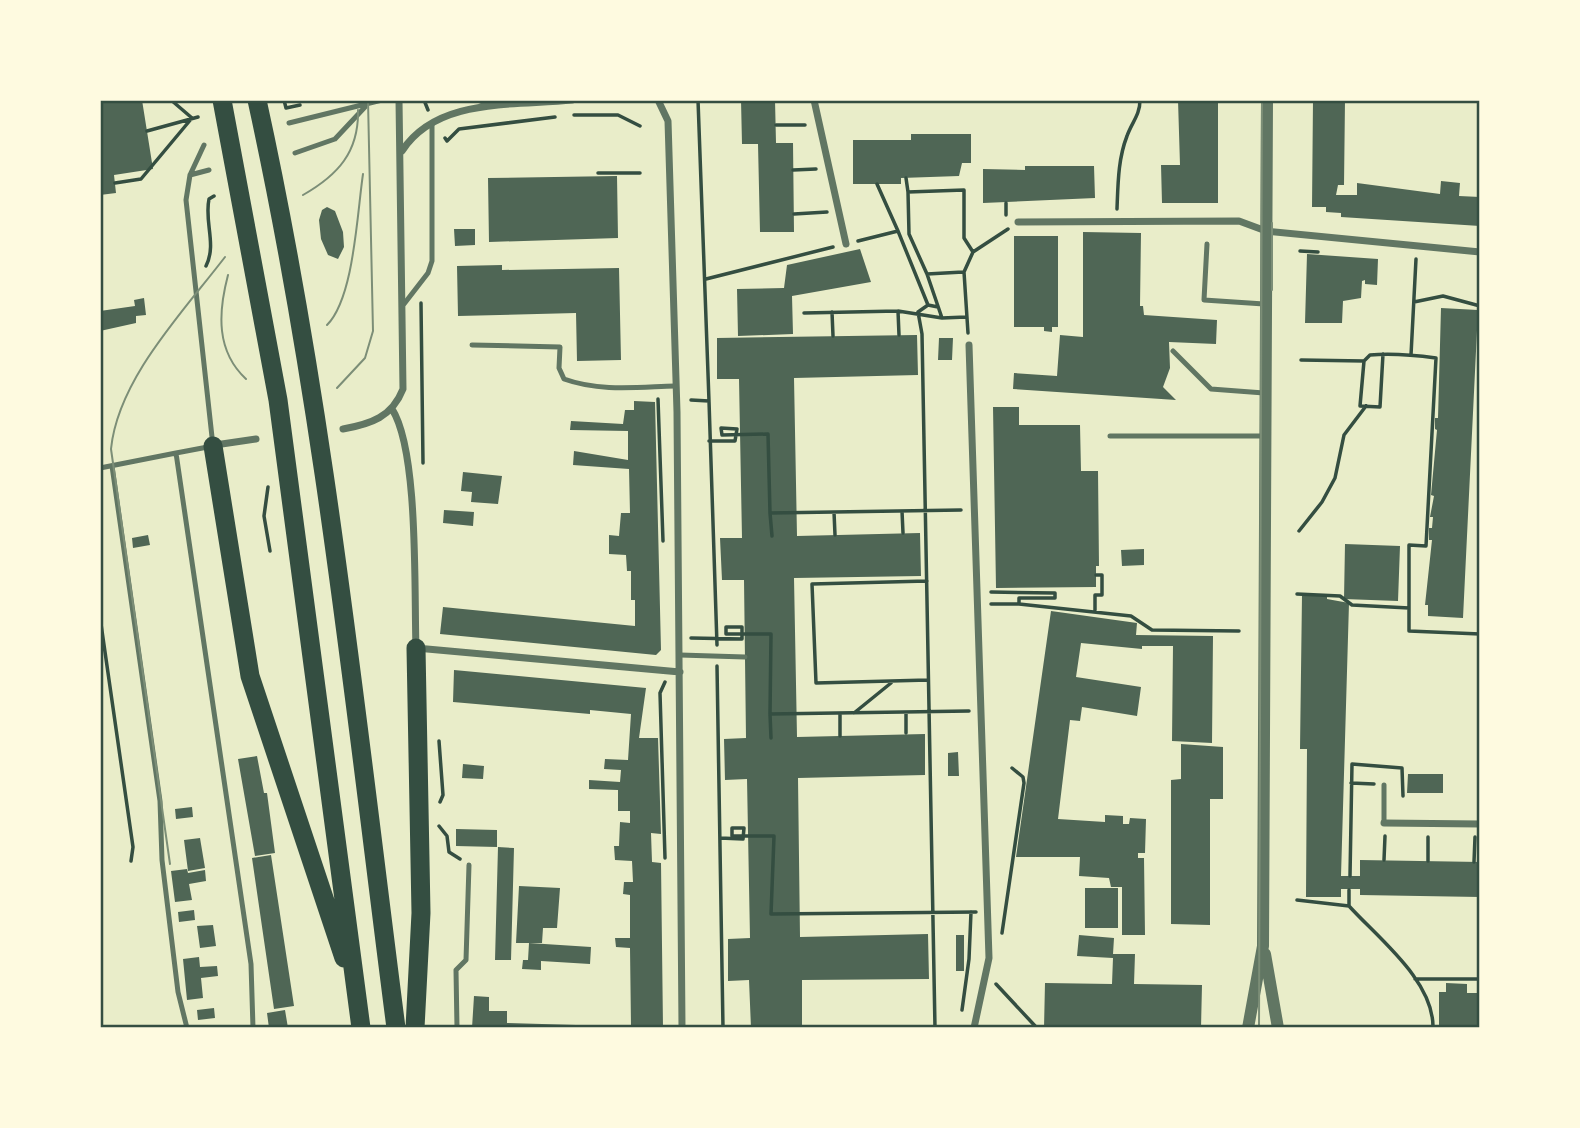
<svg xmlns="http://www.w3.org/2000/svg" width="1580" height="1128" viewBox="0 0 1580 1128" font-family="Jost,sans-serif">
<style>
.building{fill:#4f6655}
.lines{fill:none;stroke-linecap:round;stroke-linejoin:round}
.path{stroke:#344e41;stroke-width:3.5}
.service{stroke:#617663;stroke-width:5}
.minor{stroke:#617663;stroke-width:7}
.tertiary{stroke:#617663;stroke-width:12}
.trunk{stroke:#344e41;stroke-width:19}
.tram{stroke:#7c8e77;stroke-width:2}
.neatline{fill:none;stroke:#344e41;stroke-width:2.5}
</style>
<rect width="100%" height="100%" fill="#e9edc9"/>
<!-- building -->
<path class="building" d="M100,100H142L153,169L114,175L116,193L100,195Z
M741,100H775L776,143H793L794,232H760L758,144H742Z
M1178,100H1218V203H1162L1161,165H1180Z
M1313,100H1345L1344,185H1338L1336,195H1357V183L1440,194L1441,181L1460,183L1459,196L1480,197V226L1341,217V213L1326,212V207H1312Z
M911,134H971V163H962L959,176L901,178V184H853V140H911Z
M1025,166H1094L1095,198L983,203V169L1025,170Z
M617,176L618,238L489,242L488,178Z
M327,207L335,211L343,232L344,247L338,259L328,255L321,239L319,220L322,210Z
M454,229H475V245L455,246Z
M1083,232L1141,233L1140,306H1143L1144,315L1217,320L1216,344L1169,342L1170,368L1163,387L1176,400L1013,389L1014,373L1057,376L1060,335L1083,337Z
M1014,236H1058V327H1052V332L1044,331V327H1014Z
M860,249L871,282L792,296L793,334L738,336L737,289L784,288L787,265Z
M1307,254L1378,259L1377,285L1365,284V280L1362,281L1361,298L1343,301L1342,323H1305Z
M502,265V270L619,268L621,360L577,361L576,313L458,316L457,266Z
M144,298L146,315L136,316V323L100,331V311L135,306L134,300Z
M1441,308L1478,310L1463,618L1428,616V605H1425L1432,540H1429V528H1432L1433,517H1430L1434,496L1431,495L1437,430L1435,429V418H1438Z
M917,335L918,375L794,378L797,536L920,533L921,576L794,578L797,737L925,734V775L798,778L800,937L928,934L929,979L802,980V1028H751L749,980L728,981V939L750,938L747,779L725,780L724,739L746,738L744,580H722L720,538H742L739,379H717V338Z
M939,338H953L952,360H938Z
M634,401L655,402L661,650L656,655L440,634L443,607L635,626V600H631V571H627L626,555L609,554V535L619,536L621,513H630L629,469L573,465L574,451L628,460V431L570,430L571,421L623,424L625,410H634Z
M993,407H1019V425H1080L1081,471H1098L1099,566H1096V587L996,588Z
M463,472L502,476L498,504L471,502L472,492L461,491Z
M444,510L474,512L473,526L443,523Z
M148,535L150,545L133,548L132,538Z
M1345,544L1400,546L1398,601L1344,599Z
M1144,549V565L1122,566L1121,550Z
M1302,595H1327V599L1349,603L1341,876H1360V860L1480,862V897L1360,895V889H1341V897H1306L1307,749H1300Z
M1051,611L1137,623L1136,635L1213,636L1212,743L1172,741L1173,646H1142V649L1081,643L1076,677L1141,687L1137,716L1082,707L1080,721L1070,720L1058,819L1105,822V815L1123,816V824H1129L1130,818L1146,819L1145,853H1138V858H1144L1145,935H1122V887H1111L1109,878L1079,876L1080,857H1016Z
M454,670L646,688L639,738H658L661,834L651,833L652,862L661,863L663,1028L631,1026L630,948L616,947L615,938H630V895L623,894L624,882H633L632,861L615,860L614,846H619L620,822L630,823V811H618V790L589,789V780L620,782L621,770L604,769L605,759L628,760L631,714L590,710V714L453,702Z
M1181,744L1223,747V799H1210V925L1171,924V780L1181,779Z
M958,752L959,776H948V753Z
M257,756L264,793H267L275,853L255,856L238,759Z
M463,764L484,766L483,779L462,778Z
M1408,774H1443V793H1407Z
M192,807L193,817L176,819L175,809Z
M456,829L497,830V847L456,846Z
M200,838L205,868L188,871L184,840Z
M498,847L514,848L511,960H495Z
M271,855L294,1006L274,1009L252,858Z
M187,869L188,873L205,870L206,881L189,884L192,900L175,902L171,871Z
M519,886L560,888L557,928H543L542,943H516Z
M1085,888H1118V928H1085Z
M194,910L195,920L179,922L178,912Z
M213,925L216,946L200,948L197,926Z
M956,935H964V971H956Z
M1079,935L1114,938L1113,954H1135L1134,984L1202,985L1201,1028H1044L1045,983L1112,984L1113,958L1077,956Z
M529,943L591,947L590,964L541,961V970L522,969L523,960H528Z
M199,957L200,967L217,966L218,976L201,978L203,998L187,1000L183,959Z
M1446,983L1467,984V993H1480V1028H1439V992H1446Z
M474,996L489,997V1011H507V1023L610,1026V1028H472Z
M214,1008L215,1018L198,1020L197,1010Z
M285,1010L288,1028H269L267,1013Z"/>
<g class="lines">
<!-- path -->
<path class="path" d="M284,100L286,108L300,105
M424,100L428,110
M698,100L709,401
M574,115H618L640,126
M776,125H805
M147,131L198,117
M445,138L447,141L459,129L555,117
M793,170L816,169
M598,173H640
M906,178L908,192
M115,183L141,179L192,118L171,100
M877,184L898,231
M1117,209C1118,184 1118,159 1127,136C1132,122 1140,115 1140,100
M794,214L827,212
M1006,215V203
M858,241L898,231L928,305L938,307
M1300,251L1318,252
M206,266C217,244 204,222 209,199L214,196
M963,272L927,274L942,318L966,317
M927,274L909,234L908,192L964,190V238L973,252
M706,279L833,247
M1414,302L1443,296L1480,306
M421,303L423,463
M928,305L918,312L922,334L935,1028
M898,311L899,335
M832,312L833,336
M804,313L898,311L942,318
M968,333L964,272L973,252L1008,229
M1383,354L1380,407L1360,406L1364,361L1370,355C1392,353 1414,355 1436,358L1426,546L1409,545V608
M1411,355L1416,259
M1301,360L1364,361
M658,399L663,541
M691,400L709,401L717,645
M709,441H735L737,429L721,428L722,435L768,434L770,513L961,510
M268,487L264,516L270,551
M902,511L903,533
M834,512L835,535
M770,513L772,536
M1299,531L1322,502L1335,478L1344,435L1366,406
M927,581L812,584L816,683L928,680
M991,592L1055,593V598H1019V604
M1297,594L1340,596L1352,605L1409,608V631L1480,634
M991,604H1019L1131,616L1152,630L1239,631
M1095,610V595H1102V575H1096
M100,617L133,847L131,861
M1479,634L1480,620
M691,638L742,639V627H726V634H771L770,714L969,711
M717,666L723,1028
M854,713L891,683
M770,714L771,738
M906,733V713
M840,736V714
M439,741L443,795L440,802
M1351,783L1374,784
M439,826L447,836L449,852L460,859
M1428,837V861
M720,838L743,839L744,828H732V836H774L771,914L976,912
M665,858L660,693L665,682
M1384,860L1385,836
M1474,862L1475,837
M1350,876L1352,764L1402,768L1403,796
M1349,890V906C1379,939 1434,981 1433,1028
M1297,900L1349,906
M1002,933L1024,783L1023,777L1012,768
M1415,979H1480
M996,984L1037,1028
M962,1010L969,959L971,912"/>
<!-- service -->
<path class="service" d="M289,123L382,100
M204,145L190,175L186,200L213,446L176,453L251,964L253,1028
M295,153L335,139L365,107
M190,175L209,170
M1207,244L1204,300L1264,304
M404,304L428,273L432,261V124
M472,345L560,347L559,368L564,379C600,392 638,387 675,386
M1173,351L1211,389L1264,393
M1110,436H1264
M112,466L160,801L162,860L178,992L187,1028
M100,468L176,453
M680,655L745,657
M1384,823V785
M457,1028L456,970L466,960L469,865"/>
<!-- minor -->
<path class="minor" d="M480,100L494,105
M658,100L668,121L677,412L682,1028
M814,100L846,244
M402,151C437,97 515,106 572,100
M1018,222L1239,221L1266,231L1480,252
M969,345L989,958L974,1028
M392,409C419,451 414,593 416,648L680,672
M343,429C371,424 392,417 403,389L399,100
M215,445L256,439
M1384,823L1480,824"/>
<!-- tertiary -->
<path class="tertiary" d="M1265,954L1278,1028
M1248,1028L1263,946L1267,100"/>
<!-- trunk -->
<path class="trunk" d="M222,100L278,400L361,1028
M257,100C324,405 356,718 396,1028
M213,446L250,676L344,958
M415,1028L421,913L416,648"/>
<!-- tram -->
<path class="tram" d="M303,195C338,175 359,152 358,110
M228,275C218,313 216,351 246,379
M1272,290V223
M327,325C354,298 357,214 363,174
M337,388L365,358L373,331L368,100
M170,864L111,449C118,379 183,312 225,257
M1259,1028L1262,100"/>
</g>
<!-- border -->
<rect width="1580" height="1128" fill="none" stroke="#fefae0" stroke-width="203"/>
<rect x="102" y="102" width="1376" height="924" class="neatline"/>
</svg>
